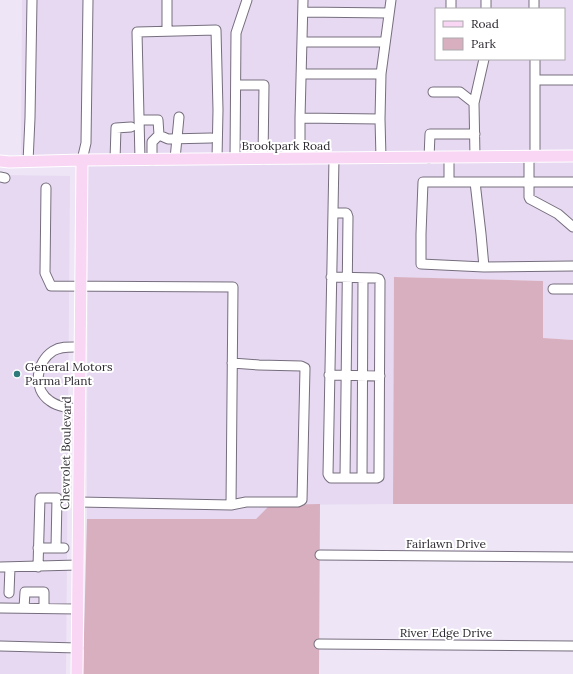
<svg xmlns="http://www.w3.org/2000/svg" width="573" height="674" viewBox="0 0 573 674" font-family="Lora,serif">
<style>
.built{fill:#e6d9f1;fill-rule:evenodd}
.green{fill:#d8afbe}
.lines{fill:none;stroke-linecap:round;stroke-linejoin:round}
.minor-casing{stroke:#766e7e;stroke-width:11}
.major-casing{stroke:#fff;stroke-width:13}
.minor{stroke:#fff;stroke-width:9}
.major{stroke:#f9d6f4;stroke-width:11}
.poi-dot{fill:#317a7c;stroke:#fff;stroke-width:1.5}
.labels{text-anchor:middle;stroke-width:4;stroke-linejoin:round;paint-order:stroke}
.street-label{font-size:12px;fill:#2e2a31;stroke:#fff}
.poi-label{font-size:12px;fill:#2e2a31;stroke:#fff;text-anchor:start}
</style>
<rect width="100%" height="100%" fill="#eee5f6"/>
<!-- built -->
<path class="built" d="M22,0H573V340L543,338V281L394,277L393,504L271,505L256,519H87L88,165L21,166ZM436,9H564V59H436Z
M0,175L70,176L66,674H0Z"/>
<!-- green -->
<path class="green" d="M394,277L543,281V338L573,340V504H393Z
M320,504L319,674H83L87,519H256L270,505Z"/>
<g class="lines">
<defs>
<path id="minor" d="M303,0L300,118L380,119
M534,0V9
M451,9V0
M486,9V0
M303,12L389,13
M167,31V0
M302,42H385
M535,59V157
M301,74H381
M535,80H573
M236,85H264L263,159
M433,92H460L474,103
M139,120H158L159,135L168,139L211,138
M475,157L474,103L484,59
M300,158V118
M381,158L380,119L381,74L391,0
M429,158L430,134H475
M175,159L179,117
M235,159L236,33L247,0
M82,160L86,143L88,0
M115,160L116,128L131,127
M140,160L137,32L216,30L218,110L217,159
M152,160V142L159,135
M28,162L30,118L32,0
M0,177L5,178
M449,182H475L481,234L484,267L421,264V234L423,182H449V157
M475,182H529V157
M573,182H529V197L530,199L558,214L573,227
M46,188L45,273L51,286L233,287L231,505L79,502
M333,213H346L347,214L348,217L345,478
M484,267L573,266
M331,277L376,278L379,279L380,281L379,473V477L377,478H331L329,476L328,474C329,369 333,263 334,158
M553,289H573
M329,375L380,376
M80,409C69,408 58,407 50,401C32,389 36,362 53,351C61,346 71,347 80,347
M362,478L363,278
M231,505L246,502H298L302,500L305,368L301,366L259,365L232,363
M38,548H64
M320,555L573,557
M0,567L78,565
M38,567L40,498H57L56,548
M9,593L10,567
M0,608L78,609
M24,608L25,592H44V608
M319,644L573,646
M0,646L78,648"/>
<path id="major" d="M0,161L9,162L82,160L573,156
M77,674L82,160"/>
</defs>
<!-- minor casing -->
<use href="#minor" class="minor-casing"/>
<!-- major casing -->
<use href="#major" class="major-casing"/>
<!-- minor -->
<use href="#minor" class="minor"/>
<!-- major -->
<use href="#major" class="major"/>
</g>
<!-- markers -->
<circle class="poi-dot" cx="17" cy="374" r="4"/>
<g class="labels">
<!-- street labels -->
<g class="street-label">
<text x="286" y="150">Brookpark Road</text>
<text transform="translate(66 453) rotate(-89)" y="4">Chevrolet Boulevard</text>
<text x="446" y="548">Fairlawn Drive</text>
<text x="446" y="637">River Edge Drive</text>
</g>
<!-- poi labels -->
<g class="poi-label">
<text x="25" y="371">General Motors<tspan x="25" dy="14">Parma Plant</tspan></text>
</g>
</g>
<!-- legend -->
<rect x="435" y="8" width="130" height="52" fill="#ffffff" stroke="#abaaad"/>
<rect x="443" y="21" width="20" height="6" fill="#f9d6f4" stroke="#abaaad"/>
<text x="471" y="28" font-size="12" fill="#2e2a31">Road</text>
<rect x="443" y="38" width="20" height="12" fill="#d8afbe" stroke="#abaaad"/>
<text x="471" y="48" font-size="12" fill="#2e2a31">Park</text>
</svg>
